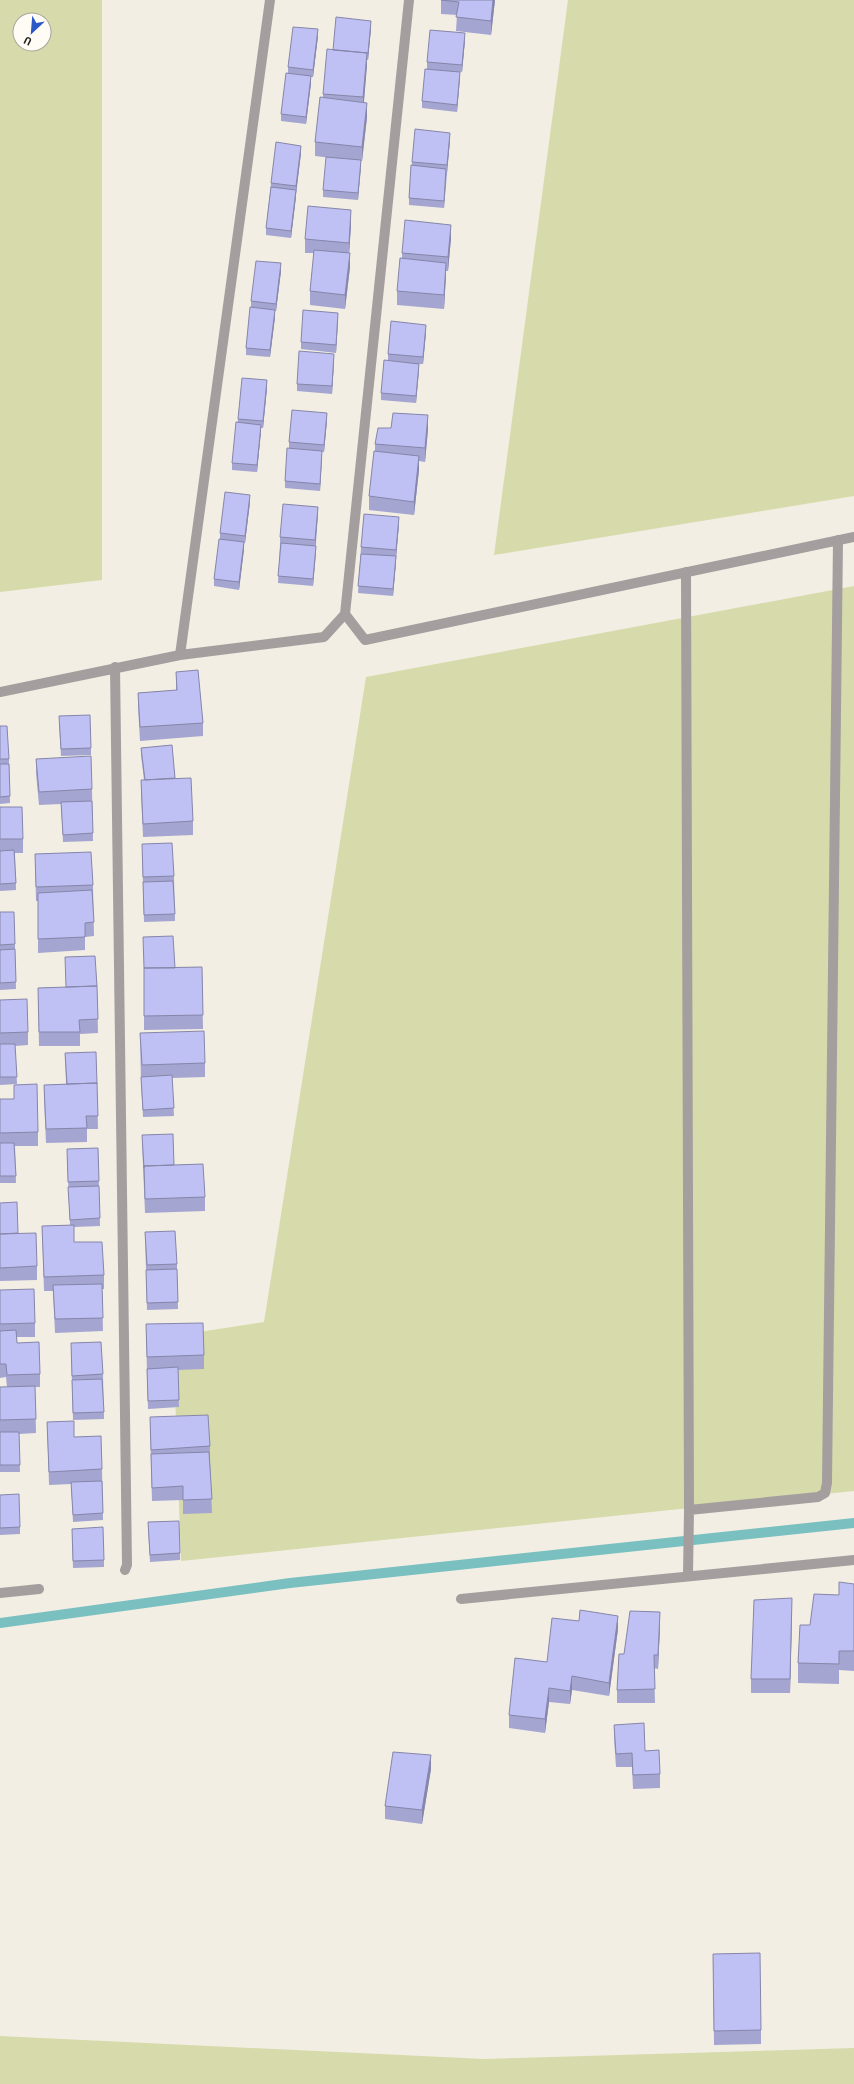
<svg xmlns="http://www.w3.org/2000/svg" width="854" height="2084" viewBox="0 0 854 2084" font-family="Barlow,sans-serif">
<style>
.green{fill:#d7dbab;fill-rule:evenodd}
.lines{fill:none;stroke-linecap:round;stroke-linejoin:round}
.stream{stroke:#7ac0c1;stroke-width:10}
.minor{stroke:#a49e9f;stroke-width:10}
.wall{fill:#a4a5d1}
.shaded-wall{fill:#8686aa}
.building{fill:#bfc0f3;stroke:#8686aa}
</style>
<rect width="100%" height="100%" fill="#f3eee3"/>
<!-- green -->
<path class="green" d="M0,0H102V580L0,592ZM20,20H44V44H20Z
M568,0H854V496L494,555Z
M854,586V1491L181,1561L173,1336L264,1322L366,677Z
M0,2036L485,2059L854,2048V2084H0Z"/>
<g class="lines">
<!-- stream -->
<path class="stream" d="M0,1623L290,1583L854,1523"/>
<!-- minor -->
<path class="minor" d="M686,572L689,1510L818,1497L825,1493L827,1483L838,540
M345,614L365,640L854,537
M180,655L270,0
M115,667L127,1565L125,1570
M0,692L180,655L324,637L345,614L409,0
M688,1576L689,1510
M0,1593L39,1589
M461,1599L854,1560"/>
</g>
<!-- wall -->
<path class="wall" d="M441,0H495L491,35L456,31L457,15L441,14Z
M371,28L368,60H367L364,103L367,117L362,161H361L358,200L323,197V190L340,159L315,156V142L323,98V94L333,50Z
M318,36L313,77H311V83L306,124L281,121V114L288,73V67Z
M465,40L462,72H460L457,112L422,108V101L427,69V62Z
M450,140L444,208L409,205V198L412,162Z
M301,153L291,238L266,235V228L271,183Z
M351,224L349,253L350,267L345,309L310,305V291L314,253H305V239Z
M451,238L448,271H446L444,309L397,305V291L402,259V253Z
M281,271L276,311H275V317L270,357L246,355V348L251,307V301Z
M338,320L336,353L301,349V342Z
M426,332L423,364H419L416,403L381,400V393L388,361V354Z
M334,361L332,394L297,391V384Z
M267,388L263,428H261L257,472L232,470V463L238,419Z
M327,420L324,452H322L320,491L285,488V481L289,448V442Z
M428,429L425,462L419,461V470L414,515L369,510V496L375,451V444Z
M250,502L245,543H244V549L239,590L214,586V579L220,539V533Z
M318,514L313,586L278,583L280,544V537Z
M399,524L393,596L358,593L361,547Z
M176,672L203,723V736L140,741L138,707V693L176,690Z
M59,723L91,748V755L61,756Z
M0,726L9,759L10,803L0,804Z
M172,745L175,779L193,821V835L143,837L141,794V780H144L141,755V748Z
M36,759L92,789L93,841L63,842L61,804L39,805L36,773Z
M0,807L23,839V853H15L16,890L0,891Z
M142,851L174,876L175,921L144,922Z
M35,854L93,885L94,936L85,937V950L38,953V901H36Z
M0,912L15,944V951L16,989L0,990Z
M202,967L203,1029L144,1030V968Z
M97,986L98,1033L80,1034V1046H39L38,988Z
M0,1000L28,1032V1045L15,1046L17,1084L0,1085Z
M140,1033L205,1063V1077L172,1078L174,1116L143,1117L141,1084Z
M65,1053L97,1084L98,1129H87V1142L46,1143L44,1098V1085L66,1084Z
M14,1085L38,1132V1146H15L16,1183H0V1099H14Z
M142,1142L174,1165L205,1197V1211L145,1213Z
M98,1148L100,1226L74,1227V1242L104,1275V1289H102L103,1331L55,1333L53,1291H44L42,1226L70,1225L67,1156Z
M0,1203L37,1266V1280L0,1281Z
M145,1232L177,1264V1271L178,1309L147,1310Z
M0,1290L35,1323V1337H16L17,1343L40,1374V1387H35L36,1433L19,1434L20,1472H0V1387H7L6,1377L0,1378Z
M146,1324L204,1355V1369L178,1370L179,1407L148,1409L147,1376Z
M71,1350L103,1374L104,1419L73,1420Z
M150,1417L210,1446V1460L212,1513L183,1514V1500L152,1501L151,1468Z
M47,1422L74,1437L102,1469L103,1520L73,1522L71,1484L49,1485Z
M0,1495L20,1527V1534L0,1535Z
M148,1529L180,1553V1560L150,1562Z
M72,1536L104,1560V1567L73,1568Z
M854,1584V1671L839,1670V1684L798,1683V1663L810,1625L839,1595Z
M792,1612L790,1693H751V1679Z
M660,1626L658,1669L654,1668L655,1703H617V1690Z
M618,1629L609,1696L572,1690L570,1704L549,1702L545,1733L509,1728V1715L547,1662Z
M614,1725L645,1751L660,1774V1788L633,1789L632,1767H616L614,1738Z
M431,1769L422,1824L385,1819V1806Z
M713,1954L761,2030V2044L714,2045Z"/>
<!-- shaded-wall -->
<path class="shaded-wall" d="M493,0H495L491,35V21Z
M371,21V28L368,60V53Z
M318,29V36L313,77V70Z
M465,33V40L462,72V65Z
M367,53V66L363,111V97Z
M460,72V79L457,112V105Z
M311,76V83L306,124V117Z
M367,103V117L362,161V147Z
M450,133V140L447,172V165Z
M301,146V153L296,193V186Z
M361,160V167L358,200V193Z
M446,169V176L444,208V201Z
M296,190V197L291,238V231Z
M351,210V224L349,257V243Z
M451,225V238L448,271V257Z
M350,253V267L345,309V295Z
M281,263V271L276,311V304Z
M446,263V276L444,309V295Z
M275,310V317L270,357V350Z
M338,313V320L336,353V345Z
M426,325V332L423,364V357Z
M334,354V361L332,394V386Z
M419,364V371L416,403V396Z
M267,380V388L263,428V421Z
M327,413V420L324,452V445Z
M428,415V429L425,462V448Z
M261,425V432L257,472V465Z
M322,451V458L320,491V484Z
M419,456V470L414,515V502Z
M250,495V502L245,543V536Z
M318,507V514L315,547V540Z
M399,517V524L396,557V550Z
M244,542V549L239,590V582Z
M316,546V553L313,586V579Z
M396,556V563L393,596V589Z
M792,1598V1612L790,1693V1679Z
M660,1612V1626L658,1669V1655Z
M618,1616V1629L609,1696V1683Z
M572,1676V1690L570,1704V1691Z
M549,1688V1702L545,1733V1719Z
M431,1755V1769L422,1824V1810Z"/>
<!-- building -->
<path class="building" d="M441,0H493L491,21L456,17L459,2Z
M336,17L371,21L368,53L333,50Z
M293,27L318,29L313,70L288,67Z
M430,30L465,33L462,65L427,62Z
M327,49L367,53L363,97L323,94Z
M425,69L460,72L457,105L422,101Z
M286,73L311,76L306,117L281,114Z
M320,97L367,103L362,147L315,142Z
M415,129L450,133L447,165L412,162Z
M276,142L301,146L296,186L271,183Z
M326,157L361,160L358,193L323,190Z
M411,165L446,169L444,201L409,198Z
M271,187L296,190L291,231L266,228Z
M308,206L351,210L349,243L305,239Z
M405,220L451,225L448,257L402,253Z
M314,250L350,253L345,295L310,291Z
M400,258L446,263L444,295L397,291Z
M256,261L281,263L276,304L251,301Z
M250,307L275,310L270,350L246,348Z
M303,310L338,313L336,345L301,342Z
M391,321L426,325L423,357L388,354Z
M299,351L334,354L332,386L297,384Z
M384,360L419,364L416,396L381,393Z
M242,378L267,380L263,421L238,419Z
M292,410L327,413L324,445L289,442Z
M393,413L428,415L425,448L375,444L378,428H391Z
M236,422L261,425L257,465L232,463Z
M287,448L322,451L320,484L285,481Z
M374,451L419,456L414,502L369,496Z
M225,492L250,495L245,536L220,533Z
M283,504L318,507L315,540L280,537Z
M364,514L399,517L396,550L361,547Z
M219,539L244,542L239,582L214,579Z
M281,543L316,546L313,579L278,576Z
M361,554L396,556L393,589L358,586Z
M198,670L203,723L140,727L138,693L177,690L176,672Z
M90,715L91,748L61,749L59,716Z
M0,726H7L9,759H0Z
M172,745L175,778L145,780L141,748Z
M91,756L92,789L39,792L36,759Z
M0,764H9L10,796L0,797Z
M191,778L193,821L143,824L141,780Z
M92,801L93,833L63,835L61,802Z
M0,807H22L23,839H0Z
M172,843L174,876L143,877L142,844Z
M14,850L16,883L0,884V851Z
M91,852L93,885L36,887L35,854Z
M173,881L175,914L144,915L143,882Z
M92,890L94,922L85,923V937L38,939V893Z
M0,912H14L15,944L0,945Z
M173,936L175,968H144L143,937Z
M15,949L16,982L0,983V950Z
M95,956L97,986L66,987L65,957Z
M202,967L203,1015L144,1016V968Z
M97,986L98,1019L79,1020L80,1032H39L38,988Z
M27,999L28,1032L0,1033V1000Z
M204,1031L205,1063L142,1065L140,1033Z
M0,1044H15L17,1077H0Z
M96,1052L97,1084V1083L67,1084L65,1053Z
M172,1075L174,1108L143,1110L141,1077Z
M97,1083L98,1116H86L87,1128L46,1129L44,1085Z
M37,1084L38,1132L0,1133V1099H14V1085Z
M173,1134L174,1165L144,1166V1168L142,1135Z
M0,1143H14L16,1176H0Z
M98,1148L99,1181L68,1182L67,1149Z
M203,1164L205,1197L145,1199L144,1166Z
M99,1186L100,1218L70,1220L68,1187Z
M17,1202L18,1233L0,1234V1203Z
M74,1225V1242H102L104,1275L44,1277L42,1226Z
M175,1231L177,1264L147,1265L145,1232Z
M36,1233L37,1266L0,1268V1234Z
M177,1269L178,1302L147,1303L146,1270Z
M102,1284L103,1318L55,1319L53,1285Z
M34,1289L35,1323L0,1324V1290Z
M203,1323L204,1355L147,1357L146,1324Z
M16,1330L17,1343L39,1342L40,1374L7,1375L6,1364H0V1331Z
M101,1342L103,1374L72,1376L71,1343Z
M178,1367L179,1400L148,1401L147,1369Z
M102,1379L104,1412L73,1413L72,1380Z
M35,1386L36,1419L0,1420V1387Z
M208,1415L210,1446L151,1450L150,1417Z
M74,1421V1437L101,1436L102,1469L49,1472L47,1422Z
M0,1432H19L20,1465H0Z
M209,1452L212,1499L183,1500V1486L152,1488L151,1454Z
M102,1481L103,1513L73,1515L71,1482Z
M19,1494L20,1527L0,1528V1495Z
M179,1521L180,1553L150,1555L148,1522Z
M103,1527L104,1560L73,1561L72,1529Z
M839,1582L854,1584V1651H839V1664L798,1663L800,1625H810L814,1594L839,1595Z
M792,1598L790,1679H751L754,1600Z
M580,1610L618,1616L609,1683L572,1676L570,1691L549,1688L545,1719L509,1715L515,1658L547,1662L552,1618L579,1621Z
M630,1611L660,1612L658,1655H654L655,1689L617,1690L619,1654H624Z
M644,1723L645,1751L659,1750L660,1774L633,1775L632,1753L616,1754L614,1725Z
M393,1752L431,1755L422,1810L385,1806Z
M760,1953L761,2030L714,2031L713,1954Z"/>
<!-- north arrow -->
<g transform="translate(32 32) rotate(206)"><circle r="19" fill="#fffcf5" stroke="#a8a59f"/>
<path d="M0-3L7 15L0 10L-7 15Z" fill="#2c58c7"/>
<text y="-6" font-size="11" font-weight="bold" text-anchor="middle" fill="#25231f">U</text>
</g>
</svg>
